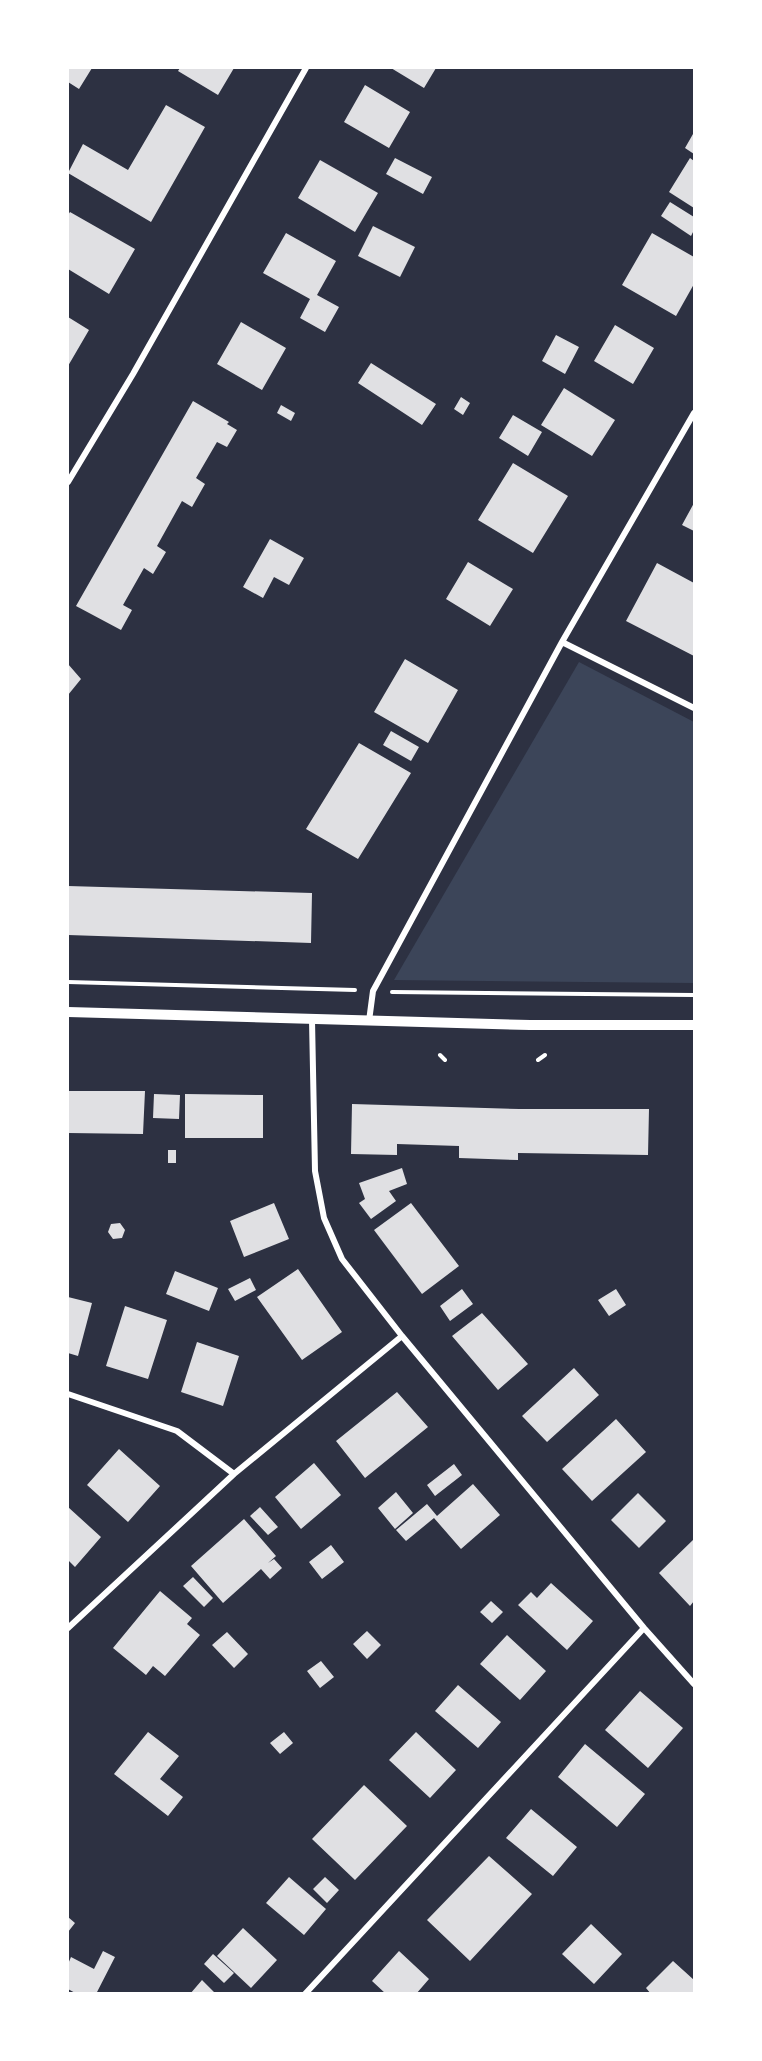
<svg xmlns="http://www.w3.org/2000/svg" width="762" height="2061" viewBox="0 0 762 2061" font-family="Arial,sans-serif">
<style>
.green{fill:#3c4559}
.building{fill:#e0e0e3}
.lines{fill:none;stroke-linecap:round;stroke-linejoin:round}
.path{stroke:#fff;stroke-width:4}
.minor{stroke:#fff;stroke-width:6}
.tertiary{stroke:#fff;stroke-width:10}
</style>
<rect width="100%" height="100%" fill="#2d3142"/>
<!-- green -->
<path class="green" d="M579,662L694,722V983L394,980Z"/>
<!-- building -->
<path class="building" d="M68,68H92L79,89L68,82Z
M180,68H234L218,95L178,71Z
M391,68H436L424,88Z
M365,85L410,112L389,148L344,122Z
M166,105L205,127L151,222L68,173L83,144L128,170Z
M693,134L694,135V154L685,148Z
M395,158L432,177L423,194L386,174Z
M690,158L694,161V208L669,192Z
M320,160L378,193L355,232L298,198Z
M670,202L694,217V230L691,236L661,216Z
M70,212L135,249L109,294L68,269V215Z
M373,226L415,247L400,277L358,256Z
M286,233L336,261L317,295L339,307L325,332L300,318L310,299L263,273Z
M652,233L694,257V284L676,316L622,285Z
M68,317L89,330L68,366Z
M241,322L286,348L262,390L217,364Z
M615,325L654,348L633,384L594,361Z
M556,335L579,347L565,374L542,361Z
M371,363L436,404L422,425L358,383Z
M564,388L615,420L592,456L541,425Z
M461,397L470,403L463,415L454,409Z
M193,401L229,422L227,424L237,430L227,447L217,442L196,478L205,484L192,507L182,501L157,546L166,552L153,574L144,568L123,605L132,610L121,630L76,606Z
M281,405L295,413L291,421L277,413Z
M513,415L542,432L528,456L499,438Z
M513,463L568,496L533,553L478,520Z
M694,503V531L682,525Z
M270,539L304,558L289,585L274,577L263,598L243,587Z
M468,562L513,589L490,626L446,599Z
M657,563L694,583V656L626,621Z
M405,659L458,690L428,743L374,712Z
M68,664L81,679L68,695Z
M391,731L419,747L411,761L383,745Z
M359,743L411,773L358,859L306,829Z
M68,886L312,893L311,943L68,935Z
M68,1091H145L143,1134L68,1133Z
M154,1094L180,1095L179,1119L153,1118Z
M185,1094L263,1095V1138H185Z
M352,1104L519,1109H649L648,1155L518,1153V1160L459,1158V1146L397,1144V1155L351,1154Z
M168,1150H176V1163H168Z
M402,1168L407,1184L389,1191L396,1201L371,1219L359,1203L365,1199L359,1183Z
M274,1203L289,1239L244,1257L230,1221Z
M411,1203L459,1266L422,1294L374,1230Z
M120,1223L125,1230L122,1238L113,1239L108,1232L111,1224Z
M298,1269L342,1332L302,1360L257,1297Z
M175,1271L218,1288L209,1311L166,1294Z
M250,1278L256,1290L235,1301L228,1289Z
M462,1289L473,1304L450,1321L440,1306Z
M616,1289L626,1305L609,1316L598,1300Z
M68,1297L92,1303L78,1356L68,1353Z
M125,1306L167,1320L148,1379L106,1366Z
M482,1313L528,1364L498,1390L452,1336Z
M197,1342L239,1356L223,1406L181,1392Z
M574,1368L599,1395L547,1442L522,1416Z
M397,1392L428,1427L365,1478L336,1441Z
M616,1419L646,1452L592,1501L562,1469Z
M119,1449L160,1486L128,1522L87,1485Z
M314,1463L341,1495L301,1529L275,1497Z
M454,1464L462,1475L435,1496L427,1485Z
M473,1484L500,1515L461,1549L434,1518L406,1541L396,1530L427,1504L437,1516Z
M396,1492L413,1513L395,1529L378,1508Z
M638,1493L666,1521L639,1548L611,1520Z
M68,1507L101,1537L75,1567L68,1560Z
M260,1507L278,1527L268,1535L250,1516Z
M244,1519L276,1556L268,1563L274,1559L282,1568L270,1579L261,1569L223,1603L191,1566Z
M694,1539V1601L690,1606L659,1573Z
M331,1545L344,1562L322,1579L309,1562Z
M193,1577L213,1598L204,1607L183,1586Z
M551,1583L593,1621L567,1650L518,1605L531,1592L537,1598Z
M160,1591L192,1618L187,1624L200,1635L165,1676L153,1666L146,1675L113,1648Z
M491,1601L503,1612L492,1623L480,1612Z
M367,1631L381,1645L367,1659L353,1644Z
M227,1632L248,1654L234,1668L212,1645Z
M507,1635L546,1671L520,1700L480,1664Z
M321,1661L334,1677L320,1688L307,1671Z
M458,1685L501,1722L478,1748L435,1711Z
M640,1691L683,1728L648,1768L605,1730Z
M148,1732L179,1756L160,1779L183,1797L168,1816L114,1774Z
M284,1732L293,1743L280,1754L270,1743Z
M416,1732L456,1770L430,1798L389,1760Z
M585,1744L645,1794L617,1827L558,1777Z
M364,1785L407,1826L355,1880L312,1839Z
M531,1809L577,1847L553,1876L506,1838Z
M489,1856L532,1894L470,1961L427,1920Z
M289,1877L326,1909L304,1935L266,1903Z
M325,1877L339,1890L327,1903L313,1889Z
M68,1917L75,1923L68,1932Z
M591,1924L622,1954L594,1984L562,1954Z
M243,1928L277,1960L251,1988L217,1956Z
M103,1951L115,1957L96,1994H77L68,1989V1964L71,1957L94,1969Z
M399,1951L429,1979L416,1994H386L372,1981Z
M213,1954L234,1973L224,1983L204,1964Z
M673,1961L694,1980V1994H651L646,1988Z
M202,1980L216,1994H190Z"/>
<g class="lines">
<!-- path -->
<path class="path" d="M68,982L355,990
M392,992L694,995
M440,1055L445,1060
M538,1060L545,1055"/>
<!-- minor -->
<path class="minor" d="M68,482L133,374L306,68
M562,642L694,708
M312,1020L315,1171L324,1218L342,1259L402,1336L644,1628L694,1684
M369,1021L373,991L379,980L562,642L694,413
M68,1394L177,1431L234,1474
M68,1628L234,1474L402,1336
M305,1994L644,1628"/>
<!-- tertiary -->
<path class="tertiary" d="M68,1012L530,1025H694"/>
</g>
<!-- border -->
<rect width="762" height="2061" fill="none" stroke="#ffffff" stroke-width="138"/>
</svg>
